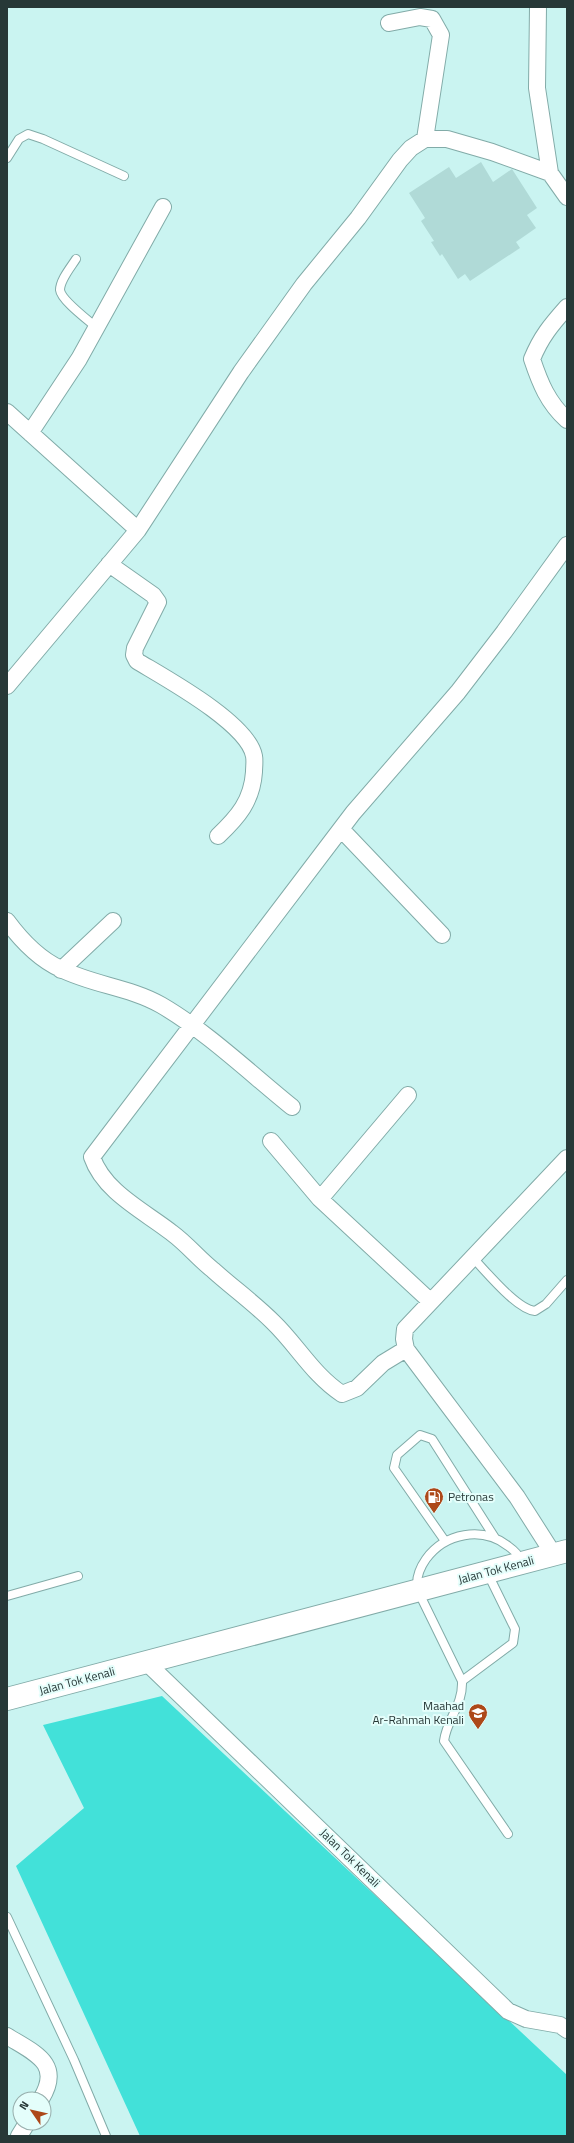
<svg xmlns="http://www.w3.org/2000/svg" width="574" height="2143" viewBox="0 0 574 2143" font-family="'Titillium Web',sans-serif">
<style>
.green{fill:#42e1d9}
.building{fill:#b0dad7}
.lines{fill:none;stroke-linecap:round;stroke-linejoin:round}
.service-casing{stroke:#82aba8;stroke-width:10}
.minor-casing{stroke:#82aba8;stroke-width:18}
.primary-casing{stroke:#82aba8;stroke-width:24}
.service{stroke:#fff;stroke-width:8}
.minor{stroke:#fff;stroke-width:16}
.primary{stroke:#fff;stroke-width:22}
.labels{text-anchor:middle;stroke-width:4;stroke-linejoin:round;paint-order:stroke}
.poi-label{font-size:12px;fill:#273837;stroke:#e4fefb;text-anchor:start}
.street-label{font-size:12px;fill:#273837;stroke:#e4fefb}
</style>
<rect width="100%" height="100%" fill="#caf4f1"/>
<!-- green -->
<path class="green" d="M162,1696L567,2075V2136H140L16,1866L84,1808L43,1725Z"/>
<!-- building -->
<path class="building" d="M481,162L493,182L512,169L537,208L527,215L536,228L516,242L520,248L470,281L465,274L458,279L442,254L440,256L431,242L434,241L421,221L425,218L409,193L449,167L456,178Z"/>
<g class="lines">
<defs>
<path id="service" d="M7,158L19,139L28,134L43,139L124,176
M76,259C71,267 60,280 60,290C61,300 88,320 97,328
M472,1257C486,1271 516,1309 535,1311L546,1304L567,1280
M445,1541L394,1468L397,1455L420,1435L432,1439L495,1538
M487,1572L515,1629L513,1643L462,1681L418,1591C415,1579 419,1569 426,1559C445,1533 482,1526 508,1546C515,1551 519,1555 521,1563
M7,1596L78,1576
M462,1681C463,1706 447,1718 444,1741L508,1834
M7,1917L74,2060L106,2136"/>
<path id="minor" d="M538,7L537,88L550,173L567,197
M389,23L420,17L432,19L441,35L425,139
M567,307C551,325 541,337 532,359C540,383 548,403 567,420
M7,412L138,530
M30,433L79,359L163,207
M109,564L153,595L158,602L135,648L134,655L137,661C165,678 248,723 254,756C255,761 254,767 254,772C252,801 238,817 218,836
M7,686L138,530L241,372L304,284L358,218L400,160L411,148L425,139H447L492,152L550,173
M341,829L442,935
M7,921C21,940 39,959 61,969C93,985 129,987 161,1005C206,1031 251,1074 292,1107
M61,970L113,921
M271,1141L320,1199L430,1301
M320,1199L408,1095
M406,1349L383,1363L357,1388L342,1394C313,1375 297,1345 273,1322C254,1303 233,1288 213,1270C199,1259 187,1244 172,1233C144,1211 104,1192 92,1157L353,813L458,692L504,632L567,545
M554,1555L517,1497L406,1349L404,1339L405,1329L567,1158
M146,1662L508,2011L526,2019L560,2025L567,2030
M7,2036C34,2053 63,2063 41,2099
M19,2136L27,2123"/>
<path id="primary" d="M7,1699L567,1551"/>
</defs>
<!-- service casing -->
<use href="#service" class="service-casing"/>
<!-- minor casing -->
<use href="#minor" class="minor-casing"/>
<!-- primary casing -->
<use href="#primary" class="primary-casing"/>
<!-- service -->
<use href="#service" class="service"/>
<!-- minor -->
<use href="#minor" class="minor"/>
<!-- primary -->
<use href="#primary" class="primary"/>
</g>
<!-- icons -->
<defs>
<symbol id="fuel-pin" viewBox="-11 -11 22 30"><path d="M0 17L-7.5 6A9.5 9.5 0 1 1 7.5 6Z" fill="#ad4819" stroke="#e4fefb"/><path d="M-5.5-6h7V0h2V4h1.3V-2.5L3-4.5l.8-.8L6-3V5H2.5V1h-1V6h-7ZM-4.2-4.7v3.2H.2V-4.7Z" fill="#fff"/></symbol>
<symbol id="school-pin" viewBox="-11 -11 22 30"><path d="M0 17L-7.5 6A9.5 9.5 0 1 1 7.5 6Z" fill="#ad4819" stroke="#e4fefb"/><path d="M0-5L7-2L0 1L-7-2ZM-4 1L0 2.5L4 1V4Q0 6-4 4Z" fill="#fff"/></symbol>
</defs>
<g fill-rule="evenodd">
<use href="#fuel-pin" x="423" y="1486" width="22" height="30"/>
<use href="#school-pin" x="467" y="1702" width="22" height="30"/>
</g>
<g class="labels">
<!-- poi labels -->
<g class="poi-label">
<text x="448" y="1501">Petronas</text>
<text x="464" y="1710" text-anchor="end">Maahad<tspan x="464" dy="14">Ar-Rahmah Kenali</tspan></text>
</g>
<!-- street labels -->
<g class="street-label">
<text transform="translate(496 1570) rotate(-15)" y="4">Jalan Tok Kenali</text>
<text transform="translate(77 1681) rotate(-15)" y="4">Jalan Tok Kenali</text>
<text transform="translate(350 1858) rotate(44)" y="4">Jalan Tok Kenali</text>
</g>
</g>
<!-- border -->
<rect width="574" height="2143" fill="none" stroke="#273837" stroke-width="16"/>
<!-- north arrow -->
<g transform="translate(32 2111) rotate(304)"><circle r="19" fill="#e4fefb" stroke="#98afad"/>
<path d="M0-3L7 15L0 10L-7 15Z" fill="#ad4819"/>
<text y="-6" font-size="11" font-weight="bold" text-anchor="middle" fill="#273837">N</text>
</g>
</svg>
